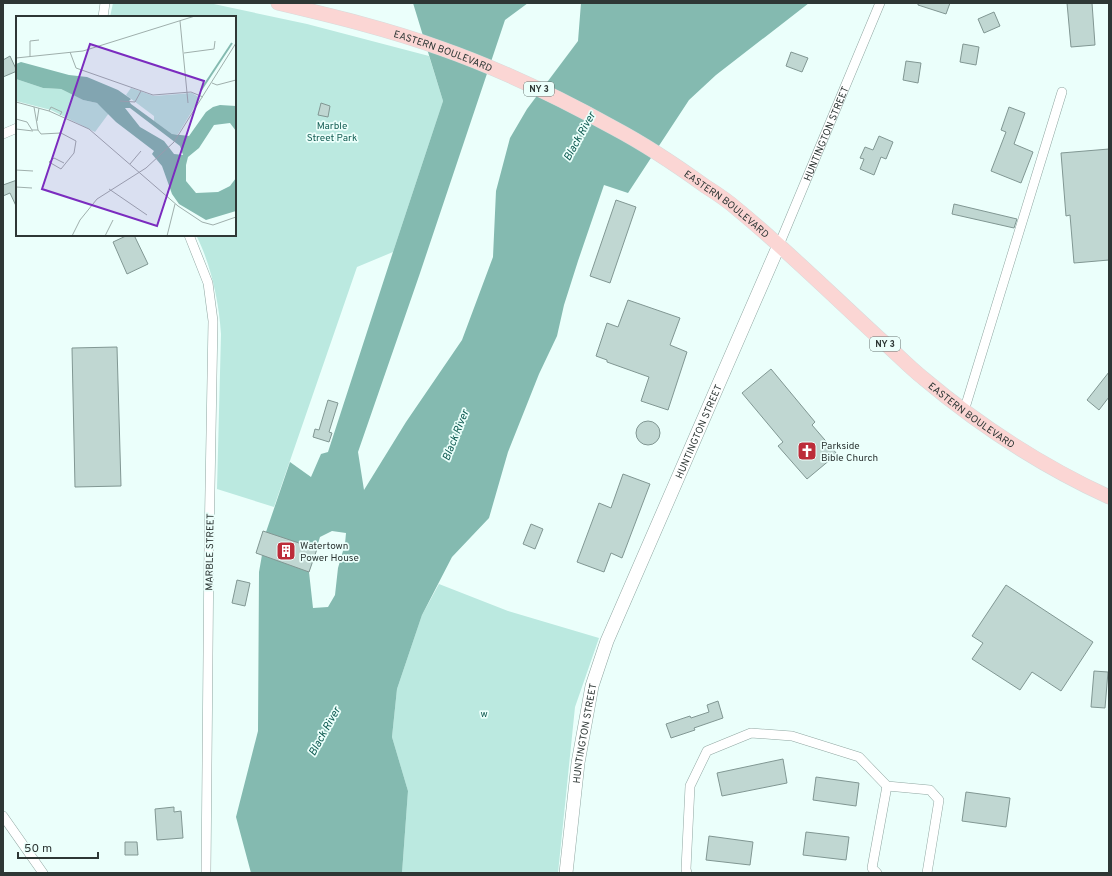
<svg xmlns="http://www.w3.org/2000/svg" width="1112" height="876" viewBox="0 0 1112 876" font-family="Overpass,sans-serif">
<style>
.green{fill:#bbe9e0}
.water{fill:#84bab0;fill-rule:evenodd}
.building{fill:#c0d7d2;stroke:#819793}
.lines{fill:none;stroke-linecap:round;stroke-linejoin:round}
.street-casing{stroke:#90a7a2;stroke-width:10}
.secondary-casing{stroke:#90a7a2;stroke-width:14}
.primary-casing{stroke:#d9dbdb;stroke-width:15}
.street{stroke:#fff;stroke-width:9}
.secondary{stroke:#fff;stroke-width:13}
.primary{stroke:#fbd6d4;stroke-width:14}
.labels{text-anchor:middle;stroke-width:3.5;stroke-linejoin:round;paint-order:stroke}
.shield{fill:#ebfffb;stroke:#677370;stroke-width:1}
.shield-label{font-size:9px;font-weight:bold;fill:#2e3735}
.street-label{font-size:10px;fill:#2e3735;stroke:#ebfffb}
.park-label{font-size:10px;fill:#196157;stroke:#ebfffb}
.poi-label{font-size:10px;fill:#2e3735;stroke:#ebfffb;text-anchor:start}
.water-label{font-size:11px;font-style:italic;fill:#0f5b51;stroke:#ebfffb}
.inset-river{fill:none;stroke:#84bab0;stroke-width:2}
.inset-road{fill:none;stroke:#9fafac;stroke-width:1}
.view{fill:#7b2cbf;fill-opacity:0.15;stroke:#7b2cbf;stroke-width:2}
.inset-edge{fill:none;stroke:#2e3735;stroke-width:2}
</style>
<rect width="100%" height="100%" fill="#ebfffb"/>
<!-- green -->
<path class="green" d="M113,3H209L307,24L429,56L443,101L393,252L357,267L274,507L217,489L221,334C219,302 211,264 196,235H235V17H110Z
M439,584L508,611L599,638L575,707L558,873H402L408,791L392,737L397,689L422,615Z"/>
<!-- water -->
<path class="water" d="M413,3H528L505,20L419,276L358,452L364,490L406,422L462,340L493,257L496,191L510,138L527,109L578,41L581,3H809L716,75L689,100L628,193L604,185L578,261L564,305L557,336L539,374L508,452L489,518L452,557L422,615L397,689L392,737L408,791L402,873H251L236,817L258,731L259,572L266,532L290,462L311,477L321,454L328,452L393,252L443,101ZM332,531L346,533L345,544L338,568L335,595L328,607L313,608L309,572L320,537Z"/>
<!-- building -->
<path class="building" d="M918,3H950L946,14L918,5Z
M1067,3H1092L1095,45L1071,47Z
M994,12L1000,26L984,33L978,19Z
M963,44L979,47L976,65L960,62Z
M791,52L808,58L802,72L786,66Z
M10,56L17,71L3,77V60Z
M906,61L921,63L918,83L903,80Z
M321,103L330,106L328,117L318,115Z
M1009,107L1025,113L1014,144L1033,152L1021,183L991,171L1006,132L1001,130Z
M879,136L893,142L886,159L881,157L874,175L860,169L864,159L860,158L865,147L873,150Z
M1109,149V260L1074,263L1070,215L1066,216L1061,153Z
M17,180V208L10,193L3,196V185Z
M616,200L636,207L610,283L590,276Z
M954,204L1017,219L1014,228L952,214Z
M128,235H134L148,264L127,274L113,242Z
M628,300L680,318L670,345L687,352L668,410L641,401L649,377L607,362V360L596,356L607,323L618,327Z
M117,347L121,486L75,487L72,348Z
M771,369L815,422L812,425L837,454L807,479L778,446L783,442L742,393Z
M1109,372V397L1099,410L1087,400Z
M328,400L338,403L329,432L332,433L329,442L313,437L315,429L319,430Z
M636 433a12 12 0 1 1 24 0a12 12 0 1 1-24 0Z
M623,474L650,484L622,558L611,553L604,572L577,562L599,503L611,508Z
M531,524L543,529L535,549L523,544Z
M263,531L317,549L309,572L256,553Z
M237,580L250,583L245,606L232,603Z
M1006,585L1093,642L1061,691L1032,672L1020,690L972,659L983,643L972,636Z
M1094,671L1108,672L1105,708L1091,707Z
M718,701L723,718L694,728L695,730L671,738L666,724L690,716L691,718L709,712L707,705Z
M783,759L787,783L722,796L717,773Z
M816,777L859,783L856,806L813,800Z
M966,792L1010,798L1006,827L962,821Z
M174,807V812L181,811L183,838L157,840L155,809Z
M806,832L849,837L846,860L803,855Z
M709,836L753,842L750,865L706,860Z
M125,842H137L138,855H125Z"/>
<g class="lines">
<defs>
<g id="street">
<path d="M103,17L105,3"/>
<path d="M3,134L17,128"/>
<path d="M189,235L208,283L213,321L209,545L206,873"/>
<path id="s1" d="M779,245L880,3"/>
<path d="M964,411L1062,92"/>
<path d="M3,816L43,873"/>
<path d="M687,873L686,869L690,786L707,751L751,733L792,736L859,757L887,786L930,790L939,800L927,873"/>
<path d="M877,873L872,868L887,786"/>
</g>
<g id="secondary">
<path id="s2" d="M566,873L578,763L592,686L607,641L779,245"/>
</g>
<g id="primary">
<path id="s3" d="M278,3C333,16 387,29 440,48C500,69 558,97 614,128C646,145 676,165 705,186C716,193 727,200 737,209C787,250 832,295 879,338C894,351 908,366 923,378C980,426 1042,466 1109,497"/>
</g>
</defs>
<!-- street casing -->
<use href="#street" class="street-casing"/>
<!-- secondary casing -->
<use href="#secondary" class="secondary-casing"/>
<!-- primary casing -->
<use href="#primary" class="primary-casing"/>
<!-- street -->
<use href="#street" class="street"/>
<!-- secondary -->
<use href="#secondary" class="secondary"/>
<!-- primary -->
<use href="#primary" class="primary"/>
</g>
<!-- icons -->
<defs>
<symbol id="church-square" viewBox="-11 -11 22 22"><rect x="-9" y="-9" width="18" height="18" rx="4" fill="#bc2c39" stroke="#ebfffb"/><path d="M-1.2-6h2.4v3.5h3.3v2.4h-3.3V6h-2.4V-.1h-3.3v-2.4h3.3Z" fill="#fff"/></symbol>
<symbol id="building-square" viewBox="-11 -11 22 22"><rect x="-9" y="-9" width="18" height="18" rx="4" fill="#bc2c39" stroke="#ebfffb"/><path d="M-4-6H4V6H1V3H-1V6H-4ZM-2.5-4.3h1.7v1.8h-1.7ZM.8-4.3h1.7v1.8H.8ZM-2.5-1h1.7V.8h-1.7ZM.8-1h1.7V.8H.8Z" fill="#fff"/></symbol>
</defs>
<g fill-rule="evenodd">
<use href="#church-square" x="796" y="440" width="22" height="22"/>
<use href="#building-square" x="275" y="540" width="22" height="22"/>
</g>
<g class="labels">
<!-- shield labels -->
<g class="shield">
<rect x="524" y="82" width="30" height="14" rx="3"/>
<rect x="870" y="337" width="30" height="14" rx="3"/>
</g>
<g class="shield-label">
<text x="539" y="92">NY 3</text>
<text x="885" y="347">NY 3</text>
</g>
<!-- street labels -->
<g class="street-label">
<text dy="4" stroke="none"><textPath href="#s3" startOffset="172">EASTERN BOULEVARD</textPath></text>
<text dy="4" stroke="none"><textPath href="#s1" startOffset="121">HUNTINGTON STREET</textPath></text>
<text dy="4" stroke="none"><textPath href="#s3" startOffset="496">EASTERN BOULEVARD</textPath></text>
<text dy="4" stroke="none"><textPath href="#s3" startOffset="820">EASTERN BOULEVARD</textPath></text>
<text dy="4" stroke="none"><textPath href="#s2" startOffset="465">HUNTINGTON STREET</textPath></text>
<text transform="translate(209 552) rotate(-89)" y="4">MARBLE STREET</text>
<text dy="4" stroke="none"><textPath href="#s2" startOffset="141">HUNTINGTON STREET</textPath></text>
</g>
<!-- park labels -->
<g class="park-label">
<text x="332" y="129">Marble<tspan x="332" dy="12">Street Park</tspan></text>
<text x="484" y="717">w</text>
</g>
<!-- poi labels -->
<g class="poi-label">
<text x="821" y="449">Parkside<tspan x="821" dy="12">Bible Church</tspan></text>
<text x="300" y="549">Watertown<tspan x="300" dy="12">Power House</tspan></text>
</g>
<!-- water labels -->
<g class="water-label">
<text transform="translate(579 136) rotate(-61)" y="4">Black River</text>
<text transform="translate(455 435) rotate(-68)" y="4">Black River</text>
<text transform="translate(324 731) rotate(-61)" y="4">Black River</text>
</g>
</g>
<!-- overview -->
<g transform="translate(16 16)">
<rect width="220" height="220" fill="#ebfffb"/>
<path d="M0,63L27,72L45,73L67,84L81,87L93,97L79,116L35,94L0,85ZM115,72L138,80L176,77L184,82L162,118H156L138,105V100L110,79Z" fill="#bbe9e0"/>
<path d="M5,46L53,59L71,61L102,74L115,83L113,85L115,88L156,118L173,120L190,96L197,91L204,89L220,90V115L214,107L198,109L183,132L172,141L170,149V165L180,177L202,176L214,170L220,162V195L190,204L163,188L156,178L146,150L136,138L138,135L100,106L81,87L67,84L45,73L27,72L0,63V48ZM109,92H114L164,130L167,139L158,138L148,125L124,111Z" fill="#84bab0" fill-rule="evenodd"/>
<path class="inset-river" d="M185,74L216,27"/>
<path class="inset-road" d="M164,5L172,87M54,36L60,52L137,79L175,76L187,81M168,37L198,33L199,25M14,41V25L23,24M0,42L67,35L179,0M196,67L201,69L220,64M104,85L119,86L125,75M0,86L33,95L73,113L162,190L186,206L197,209L220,201M33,95L35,91L46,96L44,99M0,103L11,106L16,114H22L18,91M21,105L23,92M0,113L17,115M22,114L25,118L45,117L60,125L58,137L45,153L33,146L38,142L48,147M114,148L125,135M0,154L17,155M0,171L16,172M93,173L131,199M56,220L64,204L81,183L130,152L158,126L220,27M89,220L97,204M151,220L159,188"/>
<path class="view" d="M74,28L188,65L141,210L26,173Z"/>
<rect width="220" height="220" class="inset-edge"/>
</g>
<!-- border -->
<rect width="1112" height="876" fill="none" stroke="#2e3735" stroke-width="8"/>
<!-- scale -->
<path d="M18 852v6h80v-6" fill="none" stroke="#2e3735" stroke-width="2"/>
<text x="24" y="852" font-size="12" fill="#2e3735" stroke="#ebfffb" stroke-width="3" paint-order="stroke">50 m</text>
</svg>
